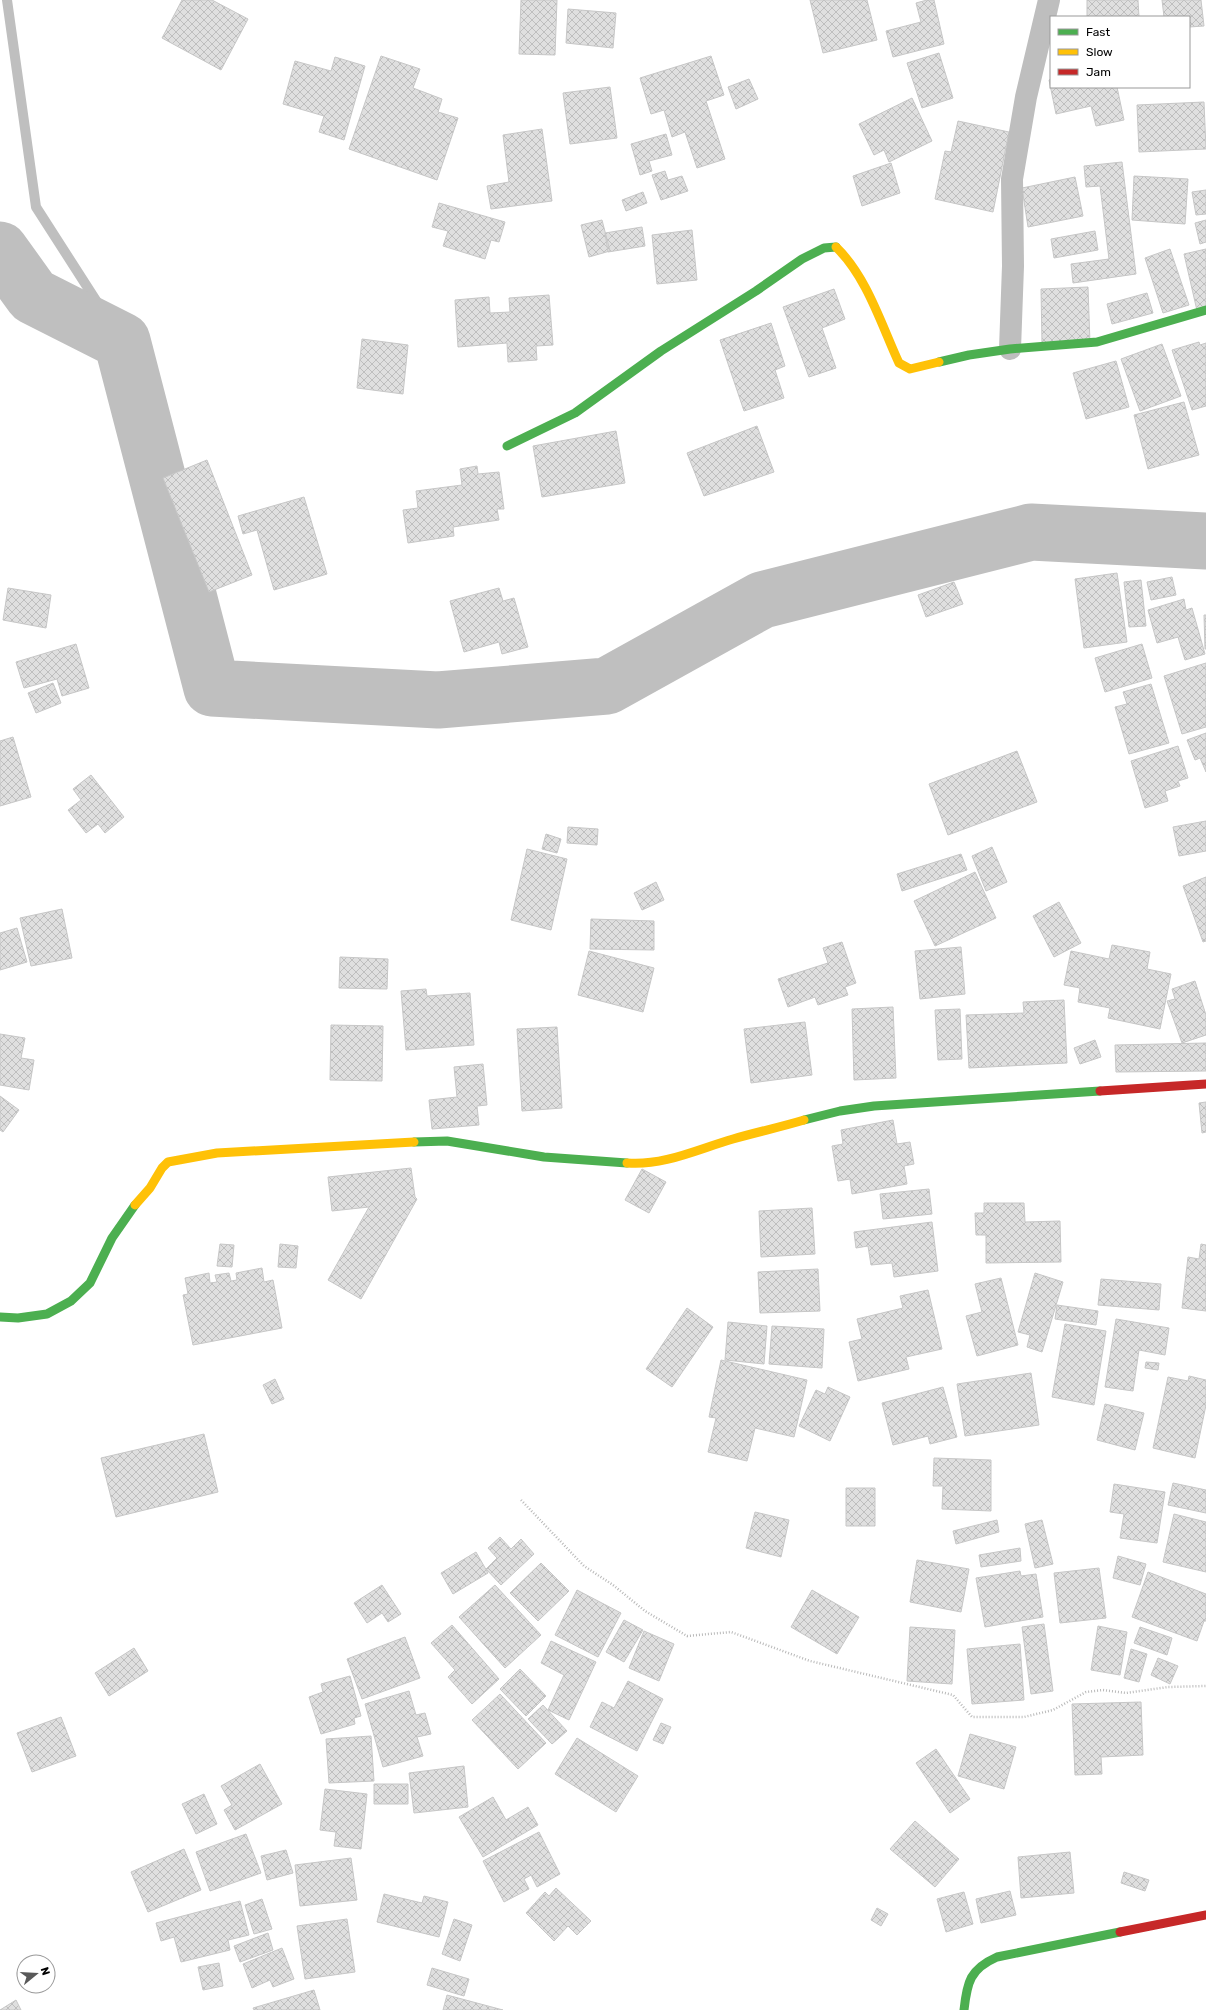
<svg xmlns="http://www.w3.org/2000/svg" width="1206" height="2010" viewBox="0 0 1206 2010" font-family="Rubik,sans-serif">
<style>
.lines{fill:none;stroke-linecap:round;stroke-linejoin:round}
.stream{stroke:#bfbfbf;stroke-width:10}
.river{stroke:#bfbfbf;stroke-width:57}
.building{fill:url(#building-cross-hatch);stroke:#c7c7c7}
.path{stroke:#b9b9b9;stroke-width:2.5;stroke-dasharray:1 2;stroke-linecap:butt}
.street{stroke:#bebebe;stroke-width:22}
.fast{stroke:#4caf50;stroke-width:9}
.slow{stroke:#ffc107;stroke-width:9}
.jam{stroke:#c62828;stroke-width:9}
</style>
<defs>
<pattern id="building-cross-hatch" width="8" height="8" patternUnits="userSpaceOnUse"><rect width="8" height="8" fill="#dfdfdf"/><path d="M0 0l8 8M0 8l8-8" fill="none" stroke="#bebebe"/></pattern>
</defs>
<rect width="100%" height="100%" fill="#fff"/>
<g class="lines">
<!-- stream -->
<path class="stream" d="M7,0L36,207L122,341"/>
<!-- river -->
<path class="river" d="M0,250L33,296L122,341L212,688L438,700L607,686L762,600L1031,532L1206,541"/>
</g>
<!-- building -->
<path class="building" d="M182,0H212L248,19L221,70L162,38Z
M521,0H557L555,55L519,54Z
M810,0H867L877,40L823,53Z
M927,0H934L944,44L893,57L886,31L921,22L916,3Z
M1087,0H1138L1139,17H1087Z
M1162,0H1201L1204,26L1189,27V17H1164Z
M568,9L616,13L613,48L566,43Z
M939,53L953,98L922,108L907,63Z
M381,56L420,69L413,88L442,99L438,112L458,118L437,180L349,149Z
M711,56L724,95L706,101L725,159L697,168L685,132L672,137L664,110L651,114L640,78Z
M335,57L365,66L344,140L319,132L324,116L283,104L295,61L331,71Z
M749,79L758,99L736,109L728,87Z
M1051,79V87H1117L1124,120L1096,126L1091,106L1056,114L1049,80Z
M610,87L617,138L570,144L563,93Z
M912,98L932,141L889,162L884,150L874,155L859,124Z
M1204,102L1206,149L1139,152L1137,105Z
M958,121L1009,132L993,212L935,199L945,151L951,152Z
M542,129L552,201L491,209L487,186L509,182L503,135Z
M666,134L672,155L649,161L652,171L640,175L631,144Z
M1122,162L1136,274L1073,283L1071,264L1109,259L1100,186L1086,187L1084,166Z
M891,163L900,193L862,206L853,176Z
M665,171L668,180L682,176L688,191L661,200L652,175Z
M1134,176L1188,179L1185,224L1132,220Z
M1075,177L1083,216L1028,227L1022,188Z
M1206,190V214L1196,215L1192,192Z
M643,192L647,203L626,211L622,200Z
M439,203L505,222L499,242L491,240L485,259L443,246L448,231L432,227Z
M602,220L610,251L589,257L581,225Z
M1206,220V242L1200,244L1195,223Z
M642,227L645,246L608,252L605,233Z
M692,230L697,280L657,284L652,235Z
M1095,231L1098,250L1054,258L1051,239Z
M1170,249L1189,305L1163,313L1145,258Z
M1206,249V313L1198,315L1184,254Z
M1088,287L1090,343L1042,344L1041,289Z
M834,289L845,319L822,328L836,368L809,377L783,307Z
M1147,293L1153,313L1112,324L1107,304Z
M549,295L553,345L536,346L537,360L508,362L507,343L458,347L455,300L489,297L490,313L510,312L509,298Z
M771,323L785,366L775,370L784,398L744,411L720,340Z
M362,339L408,345L403,394L357,388Z
M1199,342L1200,345L1206,343V406L1192,410L1172,350Z
M1162,344L1181,396L1140,411L1121,359Z
M1116,361L1129,407L1086,419L1073,373Z
M1184,402L1199,455L1148,469L1134,415Z
M757,426L774,472L704,496L687,453Z
M616,431L625,483L542,497L533,446Z
M207,460L252,575L209,592L163,478Z
M477,466L478,474L499,472L504,509H497L499,520L453,527L454,536L408,543L403,510L418,508L416,491L462,485L460,469Z
M304,497L327,574L274,590L257,530L243,534L238,516Z
M1117,573L1127,642L1084,648L1075,579Z
M1172,577L1176,595L1151,600L1147,582Z
M1141,580L1146,626L1129,627L1124,582Z
M954,582L963,604L926,617L918,595Z
M8,588L51,595L46,628L3,620Z
M499,588L503,601L514,598L528,647L502,654L499,642L464,652L450,601Z
M1184,599L1186,610L1192,608L1205,654L1185,660L1178,637L1157,643L1148,610Z
M1204,615H1206V649H1205Z
M76,644L89,688L62,696L57,679L24,688L16,662Z
M1142,644L1152,678L1105,692L1095,658Z
M1206,663V727L1182,734L1164,676Z
M53,683L61,703L36,713L28,693Z
M1151,684L1169,743L1129,754L1115,707L1127,704L1123,692Z
M1206,733V772L1200,758L1195,760L1187,740Z
M13,737L31,797L0,806V741Z
M1178,746L1188,778L1178,781L1180,786L1165,791L1168,801L1145,808L1131,761Z
M1017,751L1037,802L948,835L929,784Z
M91,775L124,817L105,833L98,824L86,833L68,810L81,800L73,789Z
M1206,821V851L1179,856L1173,827Z
M568,827L598,829L597,845L567,843Z
M546,834L561,839L557,853L542,849Z
M992,847L1007,882L986,891L972,856Z
M527,849L567,859L551,930L511,920Z
M961,854L967,870L902,891L897,874Z
M975,872L996,918L935,946L914,901Z
M1206,877V941L1203,942L1183,886Z
M656,882L664,900L642,910L634,893Z
M1059,902L1081,943L1054,957L1033,916Z
M62,909L72,958L31,966L20,918Z
M591,919L654,921V950L590,949Z
M17,928L27,962L0,970V933Z
M842,942L856,983L845,987L848,995L818,1005L815,997L788,1007L778,979L828,963L823,948Z
M1112,945L1150,952L1147,969L1171,974L1160,1029L1108,1018L1110,1008L1078,1002L1080,988L1064,985L1071,951L1109,959Z
M961,947L965,994L920,999L915,951Z
M589,951L654,968L643,1012L578,995Z
M340,957L388,959L387,989L339,988Z
M1195,981L1206,1015V1035L1182,1043L1167,1001L1175,999L1172,989Z
M426,989L427,996L470,993L474,1045L406,1050L401,991Z
M1064,1000L1067,1063L969,1068L966,1015L1024,1013L1023,1002Z
M893,1007L896,1078L854,1080L852,1009Z
M960,1009L962,1059L938,1060L935,1010Z
M805,1022L812,1075L751,1083L744,1029Z
M331,1025L383,1026L382,1081L330,1080Z
M557,1027L562,1108L522,1111L517,1029Z
M0,1034L25,1038L21,1058L34,1060L29,1090L0,1085Z
M1095,1040L1101,1057L1080,1064L1074,1048Z
M1206,1043V1071L1116,1072L1115,1045Z
M483,1064L487,1105L477,1106L479,1125L432,1129L429,1100L457,1097L454,1067Z
M0,1096L19,1110L3,1132L0,1130Z
M1206,1102V1132L1202,1133L1199,1103Z
M893,1120L897,1144L910,1142L914,1164L904,1166L907,1184L852,1194L850,1179L838,1181L832,1146L843,1144L841,1130Z
M411,1168L415,1197L417,1199L361,1299L328,1280L369,1207L332,1211L328,1177Z
M642,1169L666,1182L649,1213L625,1200Z
M929,1189L932,1214L883,1219L880,1194Z
M984,1203H1024L1025,1222L1060,1221L1061,1262L986,1263V1235H976L975,1213H984Z
M812,1208L815,1254L761,1257L759,1211Z
M932,1222L938,1271L894,1277L892,1263L871,1265L868,1246L856,1248L854,1232Z
M220,1244L234,1245L232,1267L217,1266Z
M280,1244L298,1246L296,1268L278,1267Z
M1201,1244L1206,1245V1311L1182,1308L1188,1257L1199,1259Z
M262,1268L264,1282L273,1280L282,1328L193,1345L183,1295L188,1294L185,1278L209,1273L210,1283L217,1282L215,1275L229,1273L231,1281L237,1280L236,1273Z
M818,1269L820,1311L760,1313L758,1272Z
M1035,1273L1063,1282L1042,1352L1027,1347L1030,1335L1018,1332Z
M1001,1278L1018,1345L977,1356L966,1316L982,1312L975,1284Z
M1101,1279L1161,1284L1159,1310L1098,1305Z
M928,1290L942,1349L906,1357L909,1369L858,1381L849,1342L862,1339L857,1319L903,1308L900,1296Z
M1057,1305L1098,1311L1096,1325L1055,1319Z
M687,1308L713,1327L672,1387L646,1369Z
M1116,1319L1169,1328L1165,1355L1139,1350L1133,1391L1105,1387Z
M728,1322L767,1326L764,1364L725,1360Z
M1065,1324L1106,1331L1094,1405L1052,1397Z
M772,1326L824,1329L822,1368L769,1364Z
M721,1360L807,1380L794,1437L755,1428L747,1461L708,1452L716,1418L709,1417Z
M1146,1362L1159,1363L1158,1370L1145,1368Z
M1031,1373L1039,1425L965,1436L957,1384Z
M1189,1376L1206,1380V1405L1195,1458L1153,1448L1168,1377L1188,1381Z
M275,1379L284,1399L272,1404L263,1385Z
M828,1387L850,1397L830,1441L799,1426L816,1390L825,1394Z
M943,1387L957,1437L930,1444L928,1436L893,1445L882,1403Z
M1105,1404L1144,1413L1135,1450L1097,1440Z
M204,1434L218,1492L116,1517L101,1458Z
M934,1458L991,1460V1511L942,1509L943,1486H933Z
M1173,1483L1206,1490V1513L1168,1505Z
M1114,1484L1165,1492L1157,1543L1120,1538L1124,1514L1110,1512Z
M846,1488H875V1526H846Z
M755,1512L789,1520L781,1557L746,1548Z
M1174,1514L1206,1522V1572L1163,1562Z
M997,1520L999,1532L956,1544L953,1531Z
M1042,1520L1053,1564L1035,1568L1025,1524Z
M500,1537L511,1549L521,1539L534,1554L501,1585L486,1569L497,1558L488,1548Z
M1020,1548L1021,1561L981,1567L979,1555Z
M476,1552L488,1573L453,1594L441,1573Z
M1118,1556L1146,1564L1140,1585L1113,1578Z
M917,1560L969,1569L961,1612L910,1602Z
M541,1563L569,1591L538,1621L510,1593Z
M1099,1568L1106,1618L1060,1623L1054,1573Z
M1020,1571L1021,1576L1036,1574L1043,1617L985,1627L976,1578Z
M1148,1572L1206,1594V1621H1204L1197,1641L1132,1617Z
M382,1585L401,1614L388,1622L382,1613L367,1623L354,1603Z
M495,1585L541,1635L505,1668L459,1617Z
M577,1590L621,1613L598,1657L555,1635Z
M812,1590L859,1617L837,1654L791,1627Z
M624,1620L643,1630L624,1662L606,1652Z
M1044,1624L1053,1691L1031,1694L1022,1627Z
M452,1625L499,1679L472,1704L448,1677L455,1670L431,1643Z
M1098,1626L1127,1632L1120,1675L1091,1670Z
M910,1627L955,1630L952,1684L907,1681Z
M1140,1627L1172,1638L1167,1655L1134,1643Z
M644,1631L674,1644L659,1681L629,1668Z
M405,1637L420,1678L362,1699L347,1659Z
M551,1641L596,1662L569,1720L548,1710L564,1675L541,1663Z
M1020,1644L1024,1700L972,1704L967,1649Z
M134,1648L148,1671L109,1696L95,1673Z
M1131,1649L1147,1654L1139,1682L1124,1678Z
M1158,1658L1178,1666L1170,1684L1151,1675Z
M520,1669L546,1696L526,1716L500,1689Z
M350,1676L361,1716L354,1718L355,1724L321,1734L309,1697L323,1692L321,1684Z
M628,1681L663,1699L637,1751L590,1727L602,1702L614,1708Z
M409,1691L416,1715L425,1713L431,1734L417,1737L423,1756L383,1767L365,1704Z
M500,1694L546,1743L518,1769L472,1720Z
M1141,1702L1143,1755L1101,1757L1102,1774L1075,1775L1072,1704Z
M543,1705L567,1731L552,1744L528,1719Z
M61,1717L76,1756L32,1772L17,1733Z
M661,1723L671,1727L663,1744L653,1740Z
M970,1734L1016,1747L1004,1789L958,1776Z
M371,1736L374,1781L329,1783L326,1739Z
M577,1738L638,1776L616,1812L555,1774Z
M936,1749L970,1799L950,1813L916,1763Z
M260,1764L282,1804L235,1830L224,1810L232,1805L221,1786Z
M464,1766L468,1807L414,1813L409,1773Z
M374,1784H408V1804H374Z
M325,1789L367,1794L361,1849L334,1846L336,1832L320,1830Z
M204,1794L217,1824L196,1834L182,1804Z
M493,1797L506,1820L528,1807L538,1825L483,1857L459,1817Z
M915,1821L959,1859L935,1887L890,1849Z
M539,1832L560,1874L537,1887L531,1875L524,1879L529,1889L504,1902L483,1861Z
M246,1834L261,1873L210,1891L196,1852Z
M184,1849L201,1890L148,1912L131,1872Z
M286,1850L293,1873L267,1880L261,1856Z
M1070,1852L1074,1893L1021,1898L1018,1857Z
M351,1858L357,1900L300,1906L295,1865Z
M1124,1872L1149,1880L1145,1891L1121,1883Z
M556,1888L591,1921L577,1935L568,1926L554,1941L526,1913L545,1892L549,1896Z
M1010,1891L1016,1915L981,1923L976,1899Z
M964,1892L973,1924L946,1932L937,1899Z
M384,1894L422,1903L424,1896L448,1902L439,1937L377,1922Z
M262,1899L272,1929L254,1934L245,1905Z
M240,1901L249,1935L228,1940L230,1950L181,1962L174,1937L161,1941L156,1923Z
M877,1908L888,1914L881,1926L871,1920Z
M347,1919L355,1972L305,1979L297,1926Z
M454,1919L472,1925L460,1961L442,1954Z
M268,1933L273,1950L240,1962L234,1946Z
M282,1948L294,1979L273,1987L270,1980L252,1988L243,1964Z
M219,1963L223,1986L203,1990L198,1967Z
M432,1968L469,1979L464,1996L427,1985Z
M314,1990L320,2010H254L253,2008Z
M447,1995L503,2010H443Z
M16,2000L21,2010H0Z"/>
<g class="lines">
<!-- path -->
<path class="path" d="M521,1500L584,1566L613,1585L645,1611L687,1636L731,1632L810,1661L953,1695L972,1717H1024L1053,1710L1086,1692L1103,1690L1126,1693L1168,1687L1206,1686"/>
<!-- street -->
<path class="street" d="M1010,349L1013,266L1012,179L1026,97L1049,0"/>
<!-- fast -->
<path class="fast" d="M939,362L969,355L1010,349L1097,342L1206,310
M507,446L575,413L661,351L756,291L802,259L824,248L836,247
M804,1120L840,1111L874,1106L1100,1091
M414,1142L447,1141L544,1157L627,1163
M0,1317L18,1318L47,1314L71,1301L90,1283L112,1238L135,1205
M964,2010C967,1982 970,1969 997,1957L1120,1932"/>
<!-- slow -->
<path class="slow" d="M836,247C867,277 881,324 899,363L910,369L939,362
M627,1163C664,1166 698,1149 733,1139C757,1132 781,1127 804,1120
M135,1205L150,1188L162,1168L168,1162L217,1153L414,1142"/>
<!-- jam -->
<path class="jam" d="M1100,1091L1206,1084
M1120,1932L1206,1915"/>
</g>
<!-- legend -->
<rect x="1050" y="16" width="140" height="72" fill="#ffffff" stroke="#999999"/>
<rect x="1058" y="29" width="20" height="6" fill="#4caf50" stroke="#999999"/>
<text x="1086" y="36" font-size="12" fill="#000000">Fast</text>
<rect x="1058" y="49" width="20" height="6" fill="#ffc107" stroke="#999999"/>
<text x="1086" y="56" font-size="12" fill="#000000">Slow</text>
<rect x="1058" y="69" width="20" height="6" fill="#c62828" stroke="#999999"/>
<text x="1086" y="76" font-size="12" fill="#000000">Jam</text>
<!-- north arrow -->
<g transform="translate(36 1974) rotate(72)"><circle r="19" fill="#ffffff" stroke="#999999"/>
<path d="M0-3L7 15L0 10L-7 15Z" fill="#595959"/>
<text y="-6" font-size="11" font-weight="bold" text-anchor="middle" fill="#000000">N</text>
</g>
</svg>
